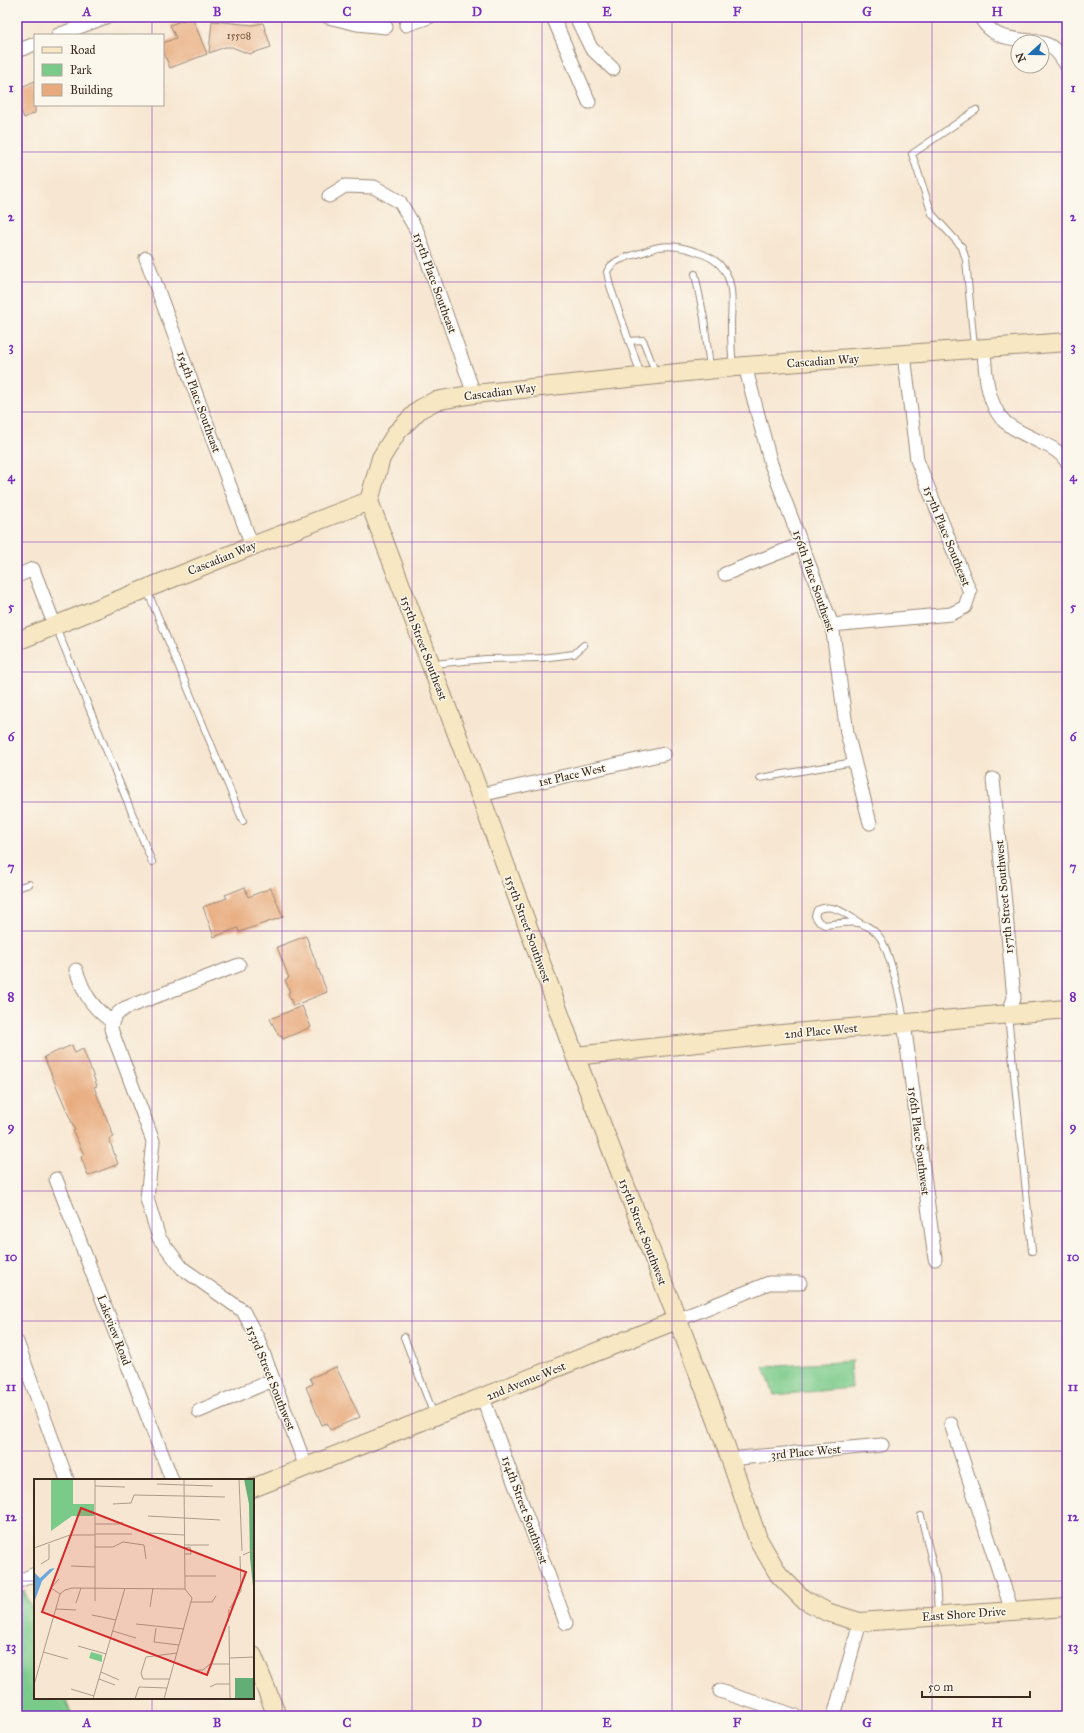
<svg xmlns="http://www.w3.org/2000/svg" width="1084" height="1733" viewBox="0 0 1084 1733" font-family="'IM FELL Great Primer',serif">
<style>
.green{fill:#7aca8a;stroke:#5a7a54}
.building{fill:#e8aa7d}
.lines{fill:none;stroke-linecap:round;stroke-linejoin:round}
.lane-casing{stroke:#998878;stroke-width:8}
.street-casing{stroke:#998878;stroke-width:15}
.secondary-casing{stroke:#998878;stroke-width:20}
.lane{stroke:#fff;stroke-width:6}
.street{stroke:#fff;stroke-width:13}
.secondary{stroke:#f7e8c3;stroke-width:18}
.grid{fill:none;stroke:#7b2cbf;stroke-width:1;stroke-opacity:0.55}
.labels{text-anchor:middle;stroke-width:3;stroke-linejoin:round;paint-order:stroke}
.number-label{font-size:10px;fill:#664a36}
.street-label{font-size:12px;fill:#3b2a1e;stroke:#fbf7ec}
.inset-road{fill:none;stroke:#ac9b8a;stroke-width:1}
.view{fill:#d62828;fill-opacity:0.15;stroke:#d62828;stroke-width:2}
.inset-edge{fill:none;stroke:#3b2a1e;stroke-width:2}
.neatline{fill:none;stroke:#7b2cbf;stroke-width:1.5}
.grid-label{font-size:13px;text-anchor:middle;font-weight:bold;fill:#7b2cbf}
</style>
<rect width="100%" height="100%" fill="#fbf7ec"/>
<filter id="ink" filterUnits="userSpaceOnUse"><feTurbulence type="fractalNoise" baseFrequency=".025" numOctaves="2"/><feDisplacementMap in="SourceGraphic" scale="8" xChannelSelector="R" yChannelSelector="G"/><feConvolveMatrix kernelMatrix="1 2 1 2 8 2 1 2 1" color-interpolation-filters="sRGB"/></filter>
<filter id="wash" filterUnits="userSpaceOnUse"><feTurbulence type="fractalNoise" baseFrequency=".012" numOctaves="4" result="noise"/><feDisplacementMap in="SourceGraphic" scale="16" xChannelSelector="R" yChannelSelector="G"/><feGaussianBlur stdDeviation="0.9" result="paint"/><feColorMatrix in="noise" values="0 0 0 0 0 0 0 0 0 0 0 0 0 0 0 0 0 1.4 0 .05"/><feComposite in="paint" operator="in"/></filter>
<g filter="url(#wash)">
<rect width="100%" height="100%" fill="#f7e7d2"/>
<!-- green -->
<path class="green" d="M853,1361L850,1366L852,1388L774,1395L764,1367Z
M24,1590L35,1618V1698H65L72,1716H17V1593Z"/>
<g id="blocks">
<!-- building -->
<path class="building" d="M192,17L207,54L170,68L163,50V43L176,38L170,25Z
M212,21L253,25L263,23L271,47L249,54L232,47H225L209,53Z
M35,81V113L24,118L17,100V89Z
M245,887L248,897L271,888L283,917L239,932L238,928L214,937L203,907L227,898L225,895Z
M306,936L327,992L293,1006L288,993L290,992L285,980L289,978L277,947Z
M302,1006L311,1027L283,1039L281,1035L279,1036L270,1019Z
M72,1045L75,1053L83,1049L88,1062L97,1086L94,1087L114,1137L109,1139L118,1164L88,1176L81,1157L84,1155L73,1131L75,1130L44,1057Z
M336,1367L360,1417L330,1430L327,1423L322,1425L306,1387L313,1384L310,1378Z"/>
</g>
</g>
<g filter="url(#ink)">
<use href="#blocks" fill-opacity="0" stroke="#998878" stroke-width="1"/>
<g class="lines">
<defs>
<path id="lane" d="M695,274L704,318L710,368
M629,341L643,340L656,374
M974,347L966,260L962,247L932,214L912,154L976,110
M641,375L610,286L607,272C613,257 635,256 649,250C663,244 679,246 694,251C733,262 733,286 731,321C731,336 731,351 733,367
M147,590L243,821
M56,627L152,862
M433,664L486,659L542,658L574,654L584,645
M760,778L854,762
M17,888L29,884
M860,923C847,915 833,902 817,910L815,916L819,922L825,925C835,924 852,920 862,924C869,926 877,932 881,939C891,957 901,1000 904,1022
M1008,1015L1032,1251
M404,1337L434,1415
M921,1516L936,1578L938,1615"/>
<path id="street" d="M328,17L357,24L386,27
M553,17L589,102
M576,17L591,48L613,69
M980,17C994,41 1013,38 1038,42
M406,25L429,17
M58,35L106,17
M1042,43C1054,45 1061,57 1067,66
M17,51L35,44
M329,196L345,186L374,187L400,202L417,231L474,394
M146,258L252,546
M984,349C985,372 987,405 1005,422C1015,431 1029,436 1040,442C1051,447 1061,452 1067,462
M745,366L771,464L832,625L847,733L870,823
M725,574L801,544
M17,576L33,569L55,626
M832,625L951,614L965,607L970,592L917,460L904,355
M993,779L1014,998L1008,1015
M480,795L664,754
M239,965L125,1008C116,1014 112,1018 111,1029L153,1141L147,1199L159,1238L182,1268L243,1311L258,1339L306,1467
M76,970C84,994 91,1006 112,1022
M904,1023L935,1259
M56,1179L172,1480
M677,1320L769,1283H800
M17,1342L67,1480
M483,1398L566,1623
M199,1411L273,1380
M951,1424L1012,1611
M729,1459L882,1445
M17,1582L35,1574
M720,1691L796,1716
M834,1716L860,1622"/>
<path id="secondary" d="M369,501L480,795L575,1056L717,1421L758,1539L779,1575L803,1599L827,1612L860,1622L1067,1607
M369,501L381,458L397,432L420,409L435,401L474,394L745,366L1067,342
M17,641L252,546L369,501
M575,1056L782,1034L1067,1009
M253,1488L677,1320
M253,1656L277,1716"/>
</defs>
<!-- lane casing -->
<use href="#lane" class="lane-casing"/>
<!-- street casing -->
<use href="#street" class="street-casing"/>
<!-- secondary casing -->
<use href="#secondary" class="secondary-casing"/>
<!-- lane -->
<use href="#lane" class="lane"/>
<!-- street -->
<use href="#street" class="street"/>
<!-- secondary -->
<use href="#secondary" class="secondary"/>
</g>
</g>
<!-- grid -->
<path class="grid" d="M152,17V35M282,17V1716M412,17V1716M542,17V1716M672,17V1716M802,17V1716M932,17V1716M152,105V1480M17,152H1067M17,282H1067M17,412H1067M17,542H1067M17,672H1067M17,802H1067M17,931H1067M17,1061H1067M17,1191H1067M17,1321H1067M17,1451H1067M17,1581H35M253,1581H1067M152,1698V1716"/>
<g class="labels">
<!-- number labels -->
<g class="number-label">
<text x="239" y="39">15508</text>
</g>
<!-- street labels -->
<g class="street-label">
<text transform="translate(435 283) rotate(70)" y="4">155th Place Southeast</text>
<text transform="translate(823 361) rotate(-4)" y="4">Cascadian Way</text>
<text transform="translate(500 392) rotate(-7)" y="4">Cascadian Way</text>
<text transform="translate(199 402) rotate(70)" y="4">154th Place Southeast</text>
<text transform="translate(947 536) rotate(68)" y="4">157th Place Southeast</text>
<text transform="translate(222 558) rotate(-22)" y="4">Cascadian Way</text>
<text transform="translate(814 581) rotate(71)" y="4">156th Place Southeast</text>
<text transform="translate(424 648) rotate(69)" y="4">155th Street Southeast</text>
<text transform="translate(572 775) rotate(-13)" y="4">1st Place West</text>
<text transform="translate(1004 897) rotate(-95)" y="4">157th Street Southwest</text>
<text transform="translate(528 929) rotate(70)" y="4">155th Street Southwest</text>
<text transform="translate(821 1031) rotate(-5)" y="4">2nd Place West</text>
<text transform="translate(919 1141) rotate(83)" y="4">156th Place Southwest</text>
<text transform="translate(643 1232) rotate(69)" y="4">155th Street Southwest</text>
<text transform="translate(114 1330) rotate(69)" y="4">Lakeview Road</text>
<text transform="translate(271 1378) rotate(68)" y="4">153rd Street Southwest</text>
<text transform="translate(526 1381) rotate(-22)" y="4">2nd Avenue West</text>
<text transform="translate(806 1452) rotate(-5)" y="4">3rd Place West</text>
<text transform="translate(525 1510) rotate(70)" y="4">154th Street Southwest</text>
<text transform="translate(964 1614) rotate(-4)" y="4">East Shore Drive</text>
</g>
</g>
<!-- overview -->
<g transform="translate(34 1479)">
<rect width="220" height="220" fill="#f7e7d2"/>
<path d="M17,0H39V25H60V37H38L17,52ZM57,173L68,176V183L55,179Z" fill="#7aca8a"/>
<path d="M210,0H220V117L216,79L215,25ZM201,199H220V220H201Z" fill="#63ae76"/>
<path d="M21,89L8,102L0,124V93L6,99L16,90Z" fill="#6ba7dc"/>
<path class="inset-road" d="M205,0L208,72M123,5L179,7M61,7L91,8M150,17L191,18M79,25L97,24L100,16L150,17M114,37L186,41M61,45H85L89,43M115,54L150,56M61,55H98M150,66H175M61,68H79L89,63L110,66L112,80M0,69L36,56H61M150,69L156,68L157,75H151M209,76L220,71M7,85L15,80V65M37,87L61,88M151,97H182M25,100L17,109L26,115M61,122V0M157,123H178L182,117M42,124L47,109M116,128L119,109M196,129L207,112L206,77M22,130L42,131M58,136L82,141M194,143L195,130M102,145L150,150M195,147L196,220M122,149L120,163L145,166M79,152L102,159M44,167L72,175M9,173L34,180M196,179L220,178M162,191H169L176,185H196M67,193L85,201M65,200L81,206M136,200H109L107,194L112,178L143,174M0,206L26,115L31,111L38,109L151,110M176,208L182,205H196M37,210L60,217M59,220L91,109M101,220L105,208L133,209M130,220L158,119L151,110L150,0"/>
<path class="view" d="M47,29L212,93L173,196L8,133Z"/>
<rect width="220" height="220" class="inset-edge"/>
</g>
<!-- margin -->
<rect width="1084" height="1733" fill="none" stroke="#fbf7ec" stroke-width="44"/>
<!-- legend -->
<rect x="34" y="34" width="130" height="72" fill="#fbf7ec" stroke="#aea59a"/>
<rect x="42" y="47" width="20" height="6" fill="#f7e8c3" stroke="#aea59a"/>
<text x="70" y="54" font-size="12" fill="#3b2a1e">Road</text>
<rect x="42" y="64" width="20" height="12" fill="#7aca8a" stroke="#aea59a"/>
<text x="70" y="74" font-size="12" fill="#3b2a1e">Park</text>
<rect x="42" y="84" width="20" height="12" fill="#e8aa7d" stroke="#aea59a"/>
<text x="70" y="94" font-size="12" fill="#3b2a1e">Building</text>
<!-- north arrow -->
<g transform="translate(1030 54) rotate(249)"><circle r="19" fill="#fbf7ec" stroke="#aea59a"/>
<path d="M0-3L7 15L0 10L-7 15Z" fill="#1f6fb2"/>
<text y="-6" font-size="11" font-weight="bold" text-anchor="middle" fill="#3b2a1e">N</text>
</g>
<!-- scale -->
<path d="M922 1691v6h108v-6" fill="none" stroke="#3b2a1e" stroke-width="2"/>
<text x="928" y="1691" font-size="12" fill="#3b2a1e" stroke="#fbf7ec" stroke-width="3" paint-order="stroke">50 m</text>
<rect x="22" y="22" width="1040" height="1689" class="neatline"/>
<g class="grid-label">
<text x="87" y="16">A</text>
<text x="217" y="16">B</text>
<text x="347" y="16">C</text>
<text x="477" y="16">D</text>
<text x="607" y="16">E</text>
<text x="737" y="16">F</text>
<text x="867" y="16">G</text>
<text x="997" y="16">H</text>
<text x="11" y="92">1</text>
<text x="1073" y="92">1</text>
<text x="11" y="221">2</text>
<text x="1073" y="221">2</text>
<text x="11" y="351">3</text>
<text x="1073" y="351">3</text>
<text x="11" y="481">4</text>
<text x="1073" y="481">4</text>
<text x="11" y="611">5</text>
<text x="1073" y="611">5</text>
<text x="11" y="741">6</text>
<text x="1073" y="741">6</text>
<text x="11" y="871">7</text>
<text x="1073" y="871">7</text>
<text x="11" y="1001">8</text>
<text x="1073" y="1001">8</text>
<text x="11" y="1131">9</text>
<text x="1073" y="1131">9</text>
<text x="11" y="1261">10</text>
<text x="1073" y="1261">10</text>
<text x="11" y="1391">11</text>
<text x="1073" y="1391">11</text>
<text x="11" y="1521">12</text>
<text x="1073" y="1521">12</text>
<text x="11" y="1651">13</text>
<text x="1073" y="1651">13</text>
<text x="87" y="1727">A</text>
<text x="217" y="1727">B</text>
<text x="347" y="1727">C</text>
<text x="477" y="1727">D</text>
<text x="607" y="1727">E</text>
<text x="737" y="1727">F</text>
<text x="867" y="1727">G</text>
<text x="997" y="1727">H</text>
</g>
</svg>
